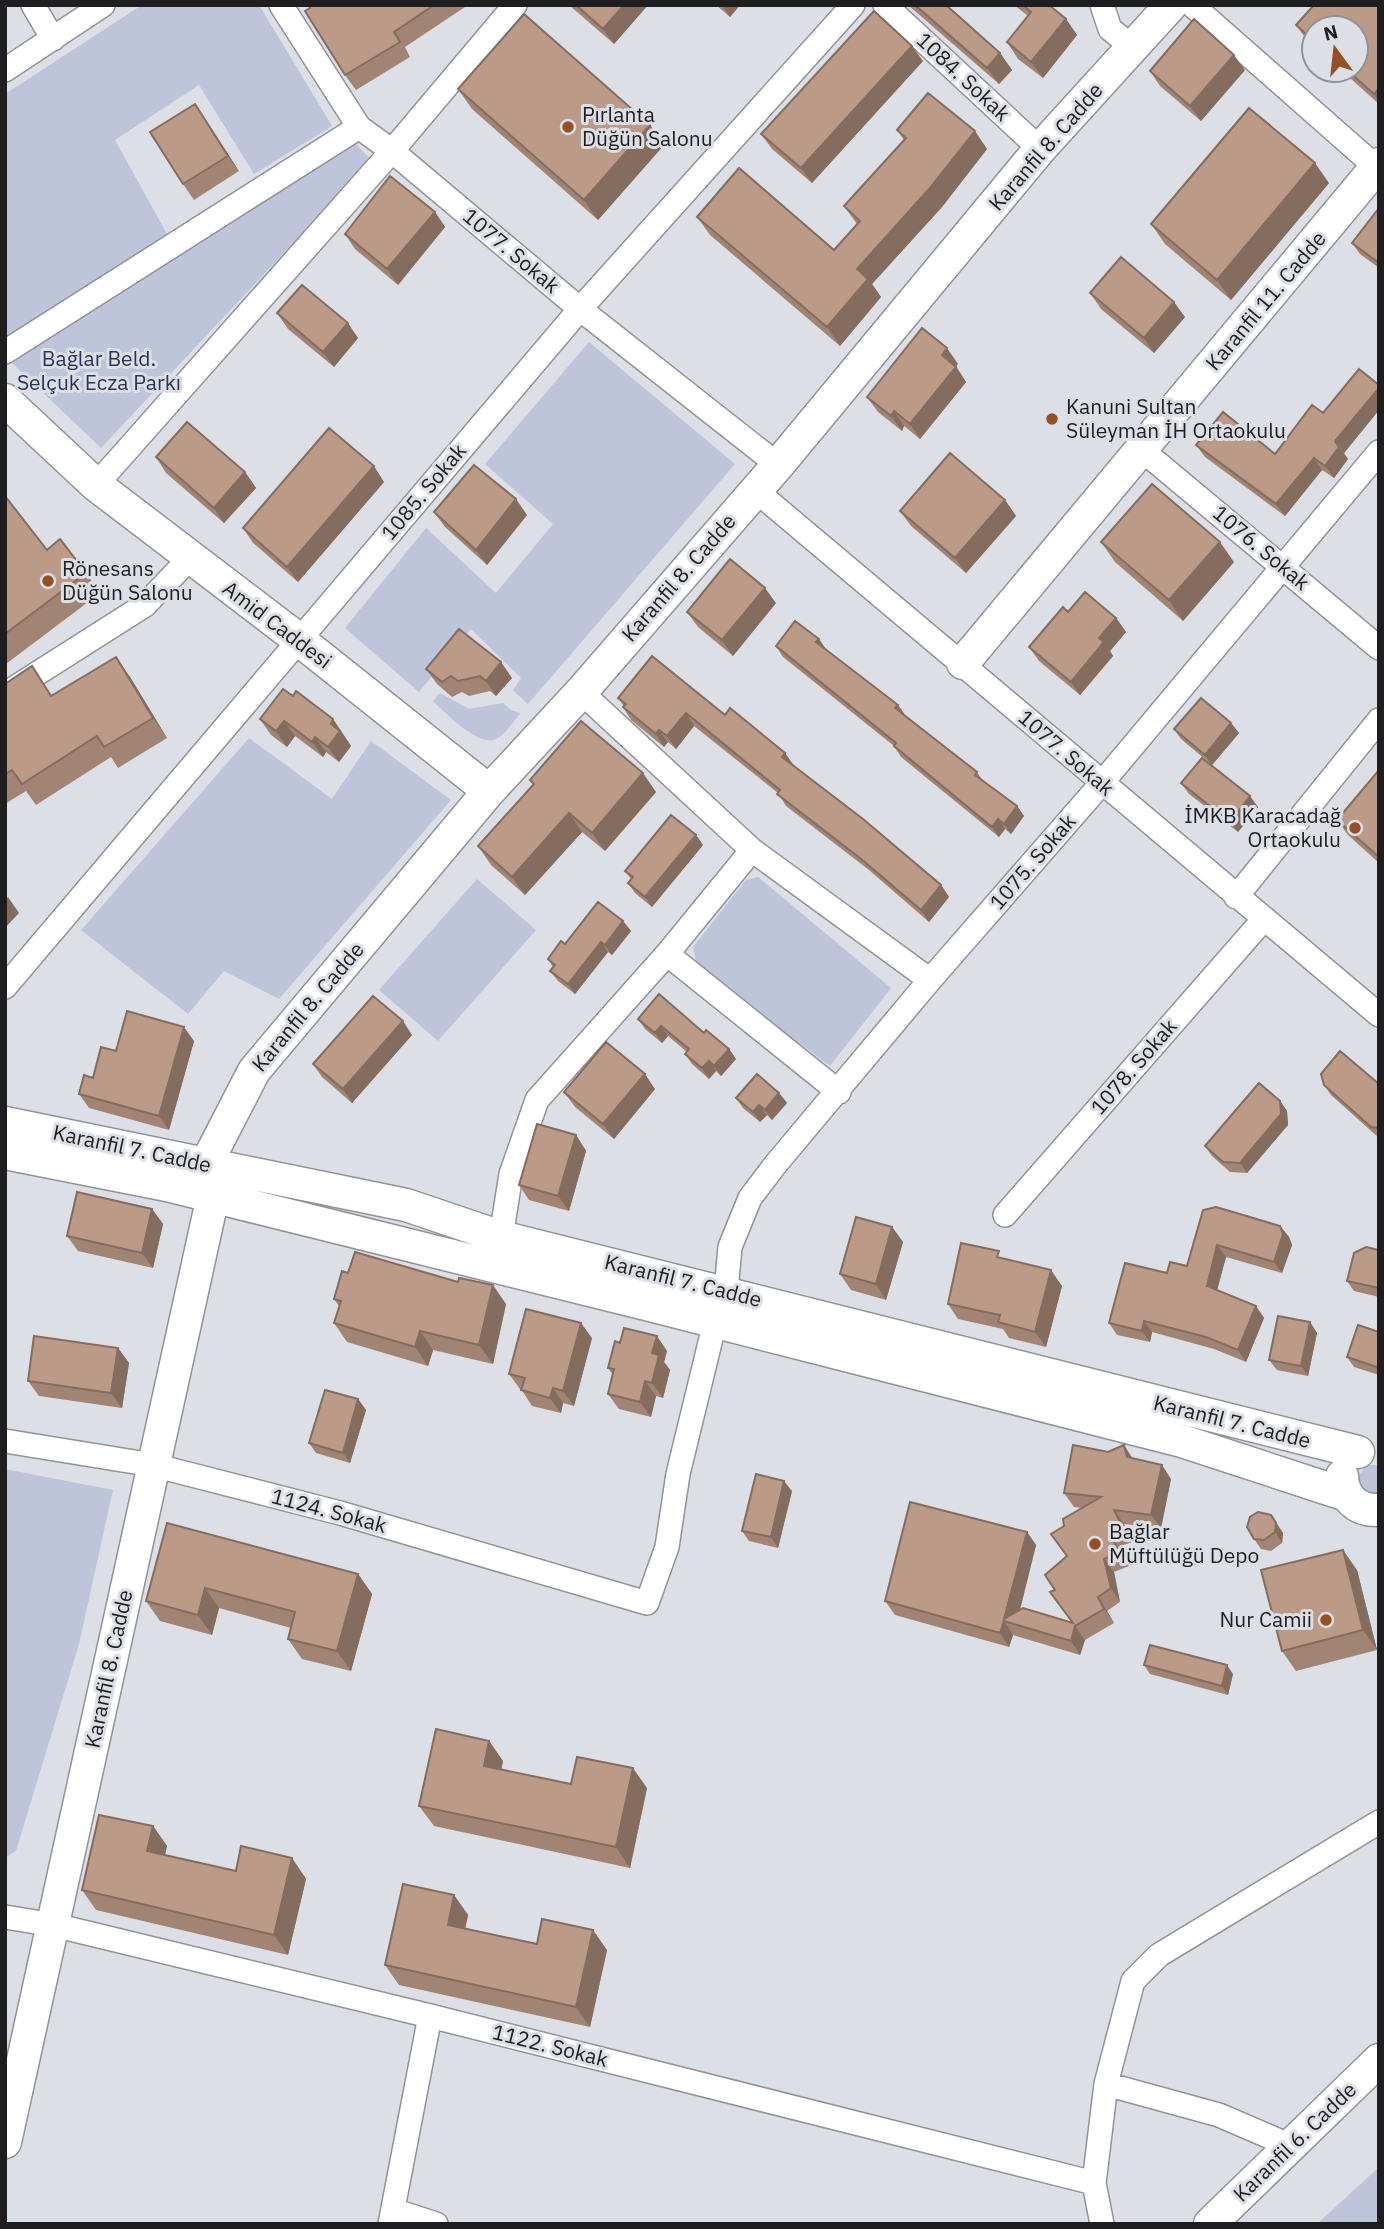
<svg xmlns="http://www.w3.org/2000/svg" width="1384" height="2229" viewBox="0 0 1384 2229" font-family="'IBM Plex Sans',sans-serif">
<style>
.green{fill:#bec4d9}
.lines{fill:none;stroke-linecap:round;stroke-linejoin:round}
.street-casing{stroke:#91939a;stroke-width:26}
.secondary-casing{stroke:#91939a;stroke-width:35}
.street{stroke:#fff;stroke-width:23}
.secondary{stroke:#fff;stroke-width:32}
.wall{fill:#a28475}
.shaded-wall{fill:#846c5f}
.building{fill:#bc9a88;stroke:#846c5f;stroke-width:2}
.poi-dot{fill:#955025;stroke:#dddfe7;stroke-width:2.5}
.labels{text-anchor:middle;stroke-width:6;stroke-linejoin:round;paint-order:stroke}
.street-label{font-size:21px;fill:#1e1e21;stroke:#dddfe7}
.poi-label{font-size:21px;fill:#1e1e21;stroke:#dddfe7;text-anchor:start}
.park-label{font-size:21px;fill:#2b335f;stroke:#dddfe7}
</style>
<rect width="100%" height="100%" fill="#dddfe7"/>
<!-- green -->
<path class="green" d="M142,5H259L332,126L254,174L199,85L115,140L167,234L9,336L5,333V94Z
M354,142L371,160L101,448L12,363Z
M589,342L735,464L528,704L513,690L521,678L471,629L419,692L345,628L426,528L496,593L553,524L485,464Z
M440,693L469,709L503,703L511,710L520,713C514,721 506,733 498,738C480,750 445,712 433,701Z
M249,738L332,799L371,741L451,800L279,999L224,971L188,1014L81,930Z
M758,877L891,988L830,1066L697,966L693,947L746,880Z
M477,879L536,930L438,1041L379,990Z
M1368,1465H1379L1377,1496L1362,1492L1357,1477Z
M5,1469L113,1490L79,1644L16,1851L5,1858Z
M1379,2167V2224H1317Z"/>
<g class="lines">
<defs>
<path id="street" d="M33,5L53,39
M281,5L359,127L392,151L580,309L778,465
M885,5L1040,149
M1102,5L1110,29L1134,48
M1192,5L1376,167
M5,70L103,5
M5,352L359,127
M1142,450L1379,648
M96,485L392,151L515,5
M755,490L1379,1015
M581,692L752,850L930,980
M5,694L145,605L190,558
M1236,897L1379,720
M667,954L839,1092
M5,987L580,309L853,5
M1005,1215L1263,920
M501,1237L511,1174L537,1100L667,954L752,850
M726,1291L730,1247L750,1198L775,1165L930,980L1101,784L1379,452
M5,1441L153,1465L340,1513L647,1603L667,1547L678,1474L715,1322
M5,1917L54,1925L430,2016L1094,2183
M1106,2084L1219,2115L1291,2146
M393,2210L436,2224
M390,2224L430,2016
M1102,2224L1094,2183L1106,2084L1133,1981L1159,1955L1379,1822"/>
<path id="secondary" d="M5,400L96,485L298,639L489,791
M963,663L1379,164
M5,1123L406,1205L501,1237L1358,1452
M5,1153L167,1185L646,1304L1182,1441L1347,1495
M206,1164L254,1071L489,791L581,692L778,465L1040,149L1171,5
M1342,1476C1343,1498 1357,1511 1379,1510
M5,2142L213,1196
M1210,2224L1379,2060"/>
</defs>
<!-- street casing -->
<use href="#street" class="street-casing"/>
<!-- secondary casing -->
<use href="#secondary" class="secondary-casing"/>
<!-- street -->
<use href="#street" class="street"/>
<!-- secondary -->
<use href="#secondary" class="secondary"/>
</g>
<!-- wall -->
<path class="wall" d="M308,5H468L405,47L410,57L356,90L345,75Z
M569,5H648L614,44Z
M716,5H740L730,17Z
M908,5H946L1000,53L1012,70L999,84Z
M1014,5H1049L1066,19L1077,35L1043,78L1018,59L1007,42L1028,16Z
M1379,5V104L1341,70H1356L1314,28V46L1307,40L1296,25Z
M923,61L812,183L772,149L761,134Z
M1245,70L1201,121L1160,86L1150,71Z
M458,89L650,125L664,145L598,220L472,109Z
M205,119L239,171L194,200L183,184Z
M897,130L987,149L942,207L872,284L881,297L840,346L710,235L697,217L834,250L857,224L844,206L904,140Z
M1329,183L1231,300L1165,244L1151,224Z
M1379,208V268L1360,254L1352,243Z
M435,212L445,227L398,285L355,249L345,234Z
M1090,293L1185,317L1154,353L1101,309Z
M277,313L358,338L334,367L288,329Z
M958,364L956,366L966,382L920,439L904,426L902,431L878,412L867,397Z
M1379,385V410L1344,453L1348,459L1334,478L1322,470L1285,516L1205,457L1196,445L1275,454L1323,413Z
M156,457L245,472L256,488L224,523L166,473Z
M384,482L298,582L253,543L243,528Z
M5,496L47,550L86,573L100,593L6,664L5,663Z
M1005,500L1016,516L966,573L911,526L900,511Z
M434,512L527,515L487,565L445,527Z
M1101,542L1234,562L1183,621L1115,562Z
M776,603L733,656L698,627L687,612Z
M1068,612L1116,618L1126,632L1110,651L1113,656L1080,695L1039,661L1029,647Z
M776,646L826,649L898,705L905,715L977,772L983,781L1017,806L1024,816L1011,834L1005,829L999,837L901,757L894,746L783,657Z
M426,669L512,678L496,696L490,691L469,696L462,692L452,697L437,684Z
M130,677L167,738L118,768L111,757L36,805L26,791L5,804V684L52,695Z
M618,698L725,715L785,753L794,766L941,885L949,897L929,922L869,870L786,806L778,793L694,726L676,749L668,742L664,747L631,720L623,707L624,706Z
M260,719H333L351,746L339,762L326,752L323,757L295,736L287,747L271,735Z
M1231,723L1239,733L1212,765L1181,739L1174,729Z
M1379,770V863L1348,835L1337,820Z
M530,780L656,792L605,851L582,832L525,895L491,865L478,846L533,785Z
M1181,783L1258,807L1238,832L1189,794Z
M696,835L703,845L652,907L635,893L628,883L631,879L625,871Z
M623,921L631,931L612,955L608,952L575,994L558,981L550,971L553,967L548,959L565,944Z
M638,1019L704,1033L729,1049L736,1059L721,1076L716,1071L709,1079L692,1064L685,1054L687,1052L668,1036L662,1043L645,1029Z
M412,1035L352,1103L322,1077L313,1064Z
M194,1041L169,1130L89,1108L79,1094L116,1051Z
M1379,1084V1138L1331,1095L1324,1085Z
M655,1089L614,1139L575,1107L564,1092Z
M779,1093L787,1103L772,1120L767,1115L760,1122L743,1108L736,1098Z
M1280,1101L1287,1111L1288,1125L1247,1173L1230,1172L1212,1156L1205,1146Z
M576,1135L586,1151L569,1211L529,1200L519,1185Z
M152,1209L163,1224L153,1268L78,1251L67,1236Z
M1203,1210L1280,1226L1289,1237L1292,1245L1282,1273L1226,1257L1217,1290L1256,1306L1264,1318L1246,1362L1214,1349L1152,1332L1150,1342L1117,1335L1109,1323L1167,1273L1187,1266Z
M892,1227L903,1242L886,1300L851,1290L840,1274Z
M1379,1250V1297L1354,1291L1347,1281Z
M1004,1259L1062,1286L1046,1347L1009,1338L1003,1329L958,1319L948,1304Z
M334,1299L506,1304L493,1364L433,1350L428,1366L347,1342L334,1323L339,1306Z
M1310,1322L1317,1333L1308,1376L1277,1370L1269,1360Z
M1379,1332V1375L1354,1367L1347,1357Z
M592,1338L574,1406L563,1403L561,1413L532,1406L521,1389H520L509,1374Z
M620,1343L667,1351L664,1362L670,1370L663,1398L656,1396L651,1417L619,1409L608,1394L613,1375L608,1368Z
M118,1348L129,1363L122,1408L39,1396L28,1381Z
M358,1399L366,1410L350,1463L316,1453L309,1443Z
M1133,1459L1171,1479L1161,1528L1124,1524L1132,1542L1118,1547L1129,1566L1114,1572L1120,1602L1107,1611L1114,1623L1085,1640L1080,1655L1013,1635L1009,1647L895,1615L885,1601L1027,1532L1036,1545L1020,1610L1072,1623L1050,1592L1055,1590L1067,1556L1064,1526L1083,1508L1074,1507L1064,1493Z
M792,1491L778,1548L749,1541L742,1531Z
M1271,1515L1283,1533L1282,1543L1271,1551L1261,1549L1254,1539Z
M167,1523L358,1574L372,1594L351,1671L302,1659L288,1639L291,1628L219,1608L212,1635L160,1621L146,1601Z
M1357,1570L1377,1650L1296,1671L1282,1651Z
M1144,1665L1233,1674L1228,1695L1150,1674Z
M489,1741L503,1761L501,1770L571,1784L647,1788L630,1868L434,1826L419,1806Z
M153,1826L167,1846L165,1855L236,1871L292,1858L306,1879L288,1955L96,1910L82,1890Z
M454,1895L468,1915L465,1928L537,1944L607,1950L590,2027L399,1985L385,1965Z"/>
<!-- shaded-wall -->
<path class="shaded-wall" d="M624,5H648L614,44L603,29Z
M722,5H740L730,17Z
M1066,19L1077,35L1043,78L1031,62Z
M912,46L923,61L812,183L801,168Z
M1000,53L1012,70L999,84L987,68Z
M1234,55L1245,70L1201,121L1190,106Z
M1379,88V101L1374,94Z
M195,104L205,119L239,171L228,156Z
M650,125L664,145L598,220L584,200Z
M975,131L987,149L942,207L872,284L881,297L840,346L827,327L857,269Z
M1315,163L1329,183L1231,300L1217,280Z
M435,212L445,227L398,285L387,269Z
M1174,302L1185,317L1154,353L1144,338Z
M348,323L358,338L334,367L323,352Z
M947,348L958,364L952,370L942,355Z
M956,367L966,382L920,439L910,424Z
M1379,388V410L1344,453L1335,441Z
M894,411L904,426L902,431L891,416Z
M1339,447L1348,459L1334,478L1325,466Z
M1314,458L1322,470L1285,516L1276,504Z
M374,466L384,482L298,582L287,567Z
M245,472L256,488L224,523L214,508Z
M516,499L527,515L487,565L476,550Z
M1005,500L1016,516L966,573L955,558Z
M1220,542L1234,562L1183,621L1169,600Z
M765,588L776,603L733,656L722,640Z
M1116,618L1126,632L1110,651L1113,656L1080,695L1071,682L1099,638Z
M819,639L826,649L823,653L816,642Z
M116,657L130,677L167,738L153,718Z
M501,662L512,678L496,696L486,681Z
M898,705L905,715L895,708Z
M686,713L694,726L676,749L667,736Z
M333,719L351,746L339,762L328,747L331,724Z
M284,721L295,736L287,747L276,731Z
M1231,723L1239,733L1212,765L1205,755Z
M659,730L668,742L664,747L656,734Z
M315,737L326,752L323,757L312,742Z
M785,753L794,766L782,757Z
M643,773L656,792L605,851L592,833Z
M1250,796L1258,807L1238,832L1230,822Z
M1017,806L1024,816L1011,834L1004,824Z
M569,813L582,832L525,895L512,877Z
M998,819L1005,829L999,837L992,827Z
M696,835L703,845L652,907L645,897Z
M941,885L949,897L929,922L921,910Z
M8,897L19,913L5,928V901Z
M623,921L631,931L612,955L605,945Z
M601,942L608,952L575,994L568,984Z
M403,1021L412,1035L352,1103L343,1089Z
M661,1026L668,1036L662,1043L655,1033Z
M184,1027L194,1041L169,1130L159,1116Z
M729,1049L736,1059L721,1076L714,1066Z
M709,1061L716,1071L709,1079L702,1068Z
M645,1074L655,1089L614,1139L603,1124Z
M779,1093L787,1103L772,1120L765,1110Z
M1280,1101L1287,1111L1288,1125L1247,1173L1240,1163Z
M759,1105L767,1115L760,1122L753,1112Z
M576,1135L586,1151L569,1211L558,1196Z
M152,1209L163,1224L153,1268L142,1253Z
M1280,1226L1289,1237L1292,1245L1282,1273L1274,1262Z
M892,1227L903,1242L886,1300L876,1284Z
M1217,1245L1226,1257L1215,1298L1207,1286Z
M1051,1270L1062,1286L1046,1347L1035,1332Z
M493,1285L506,1304L493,1364L479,1345Z
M1256,1306L1264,1318L1246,1362L1238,1350Z
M1144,1321L1152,1332L1150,1342L1142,1331Z
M1310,1322L1317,1333L1308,1376L1301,1366Z
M581,1323L592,1338L574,1406L563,1391Z
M420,1331L433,1350L428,1366L415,1347Z
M657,1336L667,1351L664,1362L670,1370L663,1398L652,1383V1353Z
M118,1348L129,1363L122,1408L111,1393Z
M645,1381L656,1396L651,1417L640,1402Z
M553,1388L563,1403L561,1413L550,1398Z
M358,1399L366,1410L350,1463L343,1453Z
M1124,1445L1133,1459L1127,1457Z
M1162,1465L1171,1479L1161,1528L1151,1515Z
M784,1481L792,1491L778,1548L771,1537Z
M1114,1510L1124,1524L1132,1542L1123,1528Z
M1271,1515L1283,1533L1282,1543L1275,1532Z
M1027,1532L1036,1545L1016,1625L1004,1619Z
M1109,1533L1118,1547L1129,1566L1119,1552Z
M1343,1550L1357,1570L1377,1650L1363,1630Z
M1104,1559L1114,1572L1120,1602L1111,1588Z
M358,1574L372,1594L351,1671L337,1651Z
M205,1588L219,1608L212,1635L198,1615Z
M1098,1597L1107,1611L1114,1623L1104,1609Z
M1004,1621L1013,1635L1009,1647L1000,1633Z
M1075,1626L1085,1640L1080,1655L1071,1641Z
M1227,1665L1233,1674L1228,1695L1222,1686Z
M489,1741L503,1761L498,1786L484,1766Z
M633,1768L647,1788L630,1868L616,1847Z
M153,1826L167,1846L161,1871L147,1851Z
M292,1858L306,1879L288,1955L274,1935Z
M454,1895L468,1915L462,1945L448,1925Z
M593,1930L607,1950L590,2027L576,2007Z"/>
<!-- building -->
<path class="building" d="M308,5H434L394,32L400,42L345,75L305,11L310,8Z
M576,5H624L603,29Z
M915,5H946L1000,53L987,68Z
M1023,5H1049L1066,19L1031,62L1007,42L1031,12Z
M1314,5H1379V88L1374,94L1347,70H1356V28H1314V41L1296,25Z
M874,11L912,46L801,168L761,134Z
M524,14L650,125L584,200L458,89Z
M1194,19L1234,55L1190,106L1150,71Z
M928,93L975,131L929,189L857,269L868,279L827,327L697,217L739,168L834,250L860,221L844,206L906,138L897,130Z
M195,104L228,156L183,184L150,132Z
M1249,108L1315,163L1217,280L1151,224Z
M390,176L435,212L387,269L345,234Z
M1379,208V263L1352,243Z
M1121,257L1174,302L1144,338L1090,293Z
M302,285L348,323L323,352L277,313Z
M922,328L947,348L942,355L956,367L910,424L894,411L891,416L867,397Z
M1359,369L1379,385V388L1335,441L1339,447L1325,466L1314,458L1276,504L1196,445L1223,412L1275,454L1312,405L1323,413Z
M187,422L245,472L214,508L156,457Z
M329,428L374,466L287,567L243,528Z
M950,453L1005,500L955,558L900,511Z
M474,465L516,499L476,550L434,512Z
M1152,484L1220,542L1169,600L1101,542Z
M5,496L47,550L60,539L86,573L5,634Z
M730,559L765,588L722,640L687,612Z
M1085,592L1116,618L1099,638L1104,642L1071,682L1029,647L1063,607L1068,612Z
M795,621L819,639L816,642L898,705L895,708L977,772L975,775L1017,806L1004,824L998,819L992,827L894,746L896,743L776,646Z
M459,629L501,662L486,681L480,676L458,681L451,676L442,682L426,669Z
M652,656L725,715L730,708L785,753L782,757L863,819L941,885L921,910L860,858L777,794L780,790L686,713L667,736L659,730L656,734L623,707L626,704L618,698Z
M116,657L153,718L104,747L97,736L22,784L12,770L5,774V684L32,666L51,696Z
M283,689L293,696L296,691L333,719L331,724L340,731L328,747L315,737L312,742L284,721L276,731L260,719Z
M1201,698L1231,723L1205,755L1174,729Z
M581,721L643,773L592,833L569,813L512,877L478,846L534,784L530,780Z
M1202,758L1250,796L1230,822L1181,783Z
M1379,770V857L1337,820Z
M671,815L696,835L645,897L628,883L633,877L625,871Z
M598,902L623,921L605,945L601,942L568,984L550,971L555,965L548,959L561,941L565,944Z
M659,994L704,1033L706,1030L729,1049L714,1066L709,1061L702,1068L685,1054L689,1049L661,1026L655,1033L638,1019Z
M373,996L403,1021L343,1089L313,1064Z
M127,1011L184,1027L159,1116L79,1094L84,1075L93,1078L101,1047L116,1051Z
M606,1042L645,1074L603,1124L564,1092Z
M1340,1051L1379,1084V1128L1371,1127L1324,1085L1321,1074Z
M757,1074L779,1093L765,1110L759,1105L753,1112L736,1098Z
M1259,1083L1280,1101L1281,1114L1240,1163L1223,1162L1205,1146Z
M537,1124L576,1135L558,1196L519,1185Z
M77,1192L152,1209L142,1253L67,1236Z
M1216,1207L1280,1226L1283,1234L1274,1262L1217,1245L1207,1286L1256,1306L1238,1350L1206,1337L1144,1321L1142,1331L1109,1323L1125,1263L1167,1273L1170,1262L1187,1266L1203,1210Z
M856,1217L892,1227L876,1284L840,1274Z
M961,1243L999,1251L997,1257L1051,1270L1035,1332L998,1322L1000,1315L948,1304Z
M1366,1247L1379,1250V1288L1347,1281L1354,1253Z
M355,1252L458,1282L459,1278L493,1285L479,1345L420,1331L415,1347L334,1323L341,1301L334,1299L342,1271L348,1273Z
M526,1309L581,1323L563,1391L553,1388L550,1398L521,1390L525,1378L509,1374Z
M1278,1316L1310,1322L1301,1366L1269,1360Z
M1358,1325L1379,1332V1362L1377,1367L1347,1357Z
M624,1328L657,1336L652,1353L659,1355L652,1383L645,1381L640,1402L608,1394L614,1369L608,1368L615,1341L620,1343Z
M34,1336L118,1348L111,1393L28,1381Z
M325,1390L358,1399L343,1453L309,1443Z
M1073,1445L1108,1452L1124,1445L1127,1457L1162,1465L1151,1515L1114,1510L1123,1528L1109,1533L1119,1552L1104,1559L1111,1588L1098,1597L1104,1609L1075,1626L1071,1641L1004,1621L1000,1633L885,1601L910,1502L1027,1532L1004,1619L1023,1608L1073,1623L1050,1592L1055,1590L1045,1575L1067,1556L1051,1534L1064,1526L1063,1519L1101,1497L1064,1493Z
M756,1474L784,1481L771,1537L742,1531Z
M1258,1512L1271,1515L1276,1523L1275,1532L1264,1540L1254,1539L1247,1527L1250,1517Z
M167,1523L358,1574L337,1651L288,1639L295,1612L205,1588L198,1615L146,1601Z
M1343,1550L1363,1630L1282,1651L1261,1570Z
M1150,1645L1227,1665L1222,1686L1144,1665Z
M436,1729L489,1741L484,1766L571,1784L577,1757L633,1768L616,1847L419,1806Z
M99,1815L153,1826L147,1851L236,1871L241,1846L292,1858L274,1935L82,1890Z
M403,1884L454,1895L448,1925L537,1944L542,1919L593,1930L576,2007L385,1965Z"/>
<!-- markers -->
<g class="poi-dot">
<circle cx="568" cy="127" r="7"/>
<circle cx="1052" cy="419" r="7"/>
<circle cx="48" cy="581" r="7"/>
<circle cx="1355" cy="828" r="7"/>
<circle cx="1095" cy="1544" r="7"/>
<circle cx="1326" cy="1620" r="7"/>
</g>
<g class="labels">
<!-- street labels -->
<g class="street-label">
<text transform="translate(963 77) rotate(43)" y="7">1084. Sokak</text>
<text transform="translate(1046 147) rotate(-49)" y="7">Karanfil 8. Cadde</text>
<text transform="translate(511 251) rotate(40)" y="7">1077. Sokak</text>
<text transform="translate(1266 301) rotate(-50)" y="7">Karanfil 11. Cadde</text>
<text transform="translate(424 492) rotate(-50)" y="7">1085. Sokak</text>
<text transform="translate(1261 548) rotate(40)" y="7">1076. Sokak</text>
<text transform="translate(679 578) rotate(-49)" y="7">Karanfil 8. Cadde</text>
<text transform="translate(277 625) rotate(37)" y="7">Amid Caddesi</text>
<text transform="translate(1066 753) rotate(41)" y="7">1077. Sokak</text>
<text transform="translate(1033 862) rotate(-49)" y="7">1075. Sokak</text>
<text transform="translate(308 1007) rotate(-50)" y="7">Karanfil 8. Cadde</text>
<text transform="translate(1134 1067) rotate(-49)" y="7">1078. Sokak</text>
<text transform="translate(132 1149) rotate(12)" y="7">Karanfil 7. Cadde</text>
<text transform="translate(683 1281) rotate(14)" y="7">Karanfil 7. Cadde</text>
<text transform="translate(1232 1422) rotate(14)" y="7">Karanfil 7. Cadde</text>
<text transform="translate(329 1511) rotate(15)" y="7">1124. Sokak</text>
<text transform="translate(109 1669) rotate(-78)" y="7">Karanfil 8. Cadde</text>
<text transform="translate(550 2046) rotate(14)" y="7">1122. Sokak</text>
<text transform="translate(1295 2142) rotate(-44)" y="7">Karanfil 6. Cadde</text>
</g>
<!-- poi labels -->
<g class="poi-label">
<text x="582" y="122">Pırlanta<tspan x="582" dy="24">Düğün Salonu</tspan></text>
<text x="1066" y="414">Kanuni Sultan<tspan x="1066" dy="24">Süleyman İH Ortaokulu</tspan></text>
<text x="62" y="576">Rönesans<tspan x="62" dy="24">Düğün Salonu</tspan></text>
<text x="1341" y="823" text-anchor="end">İMKB Karacadağ<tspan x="1341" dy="24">Ortaokulu</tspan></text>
<text x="1109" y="1539">Bağlar<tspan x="1109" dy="24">Müftülüğü Depo</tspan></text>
<text x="1312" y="1627" text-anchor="end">Nur Camii</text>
</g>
<!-- park labels -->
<g class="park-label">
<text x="99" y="366">Bağlar Beld.<tspan x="99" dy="24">Selçuk Ecza Parkı</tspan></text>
</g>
</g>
<!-- border -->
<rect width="1384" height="2229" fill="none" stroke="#1e1e21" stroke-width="14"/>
<!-- north arrow -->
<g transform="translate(1335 49) rotate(345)"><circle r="33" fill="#dddfe7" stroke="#919298" stroke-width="2"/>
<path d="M0-5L12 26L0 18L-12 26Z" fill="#955025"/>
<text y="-10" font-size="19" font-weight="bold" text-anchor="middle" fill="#1e1e21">N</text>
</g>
</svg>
